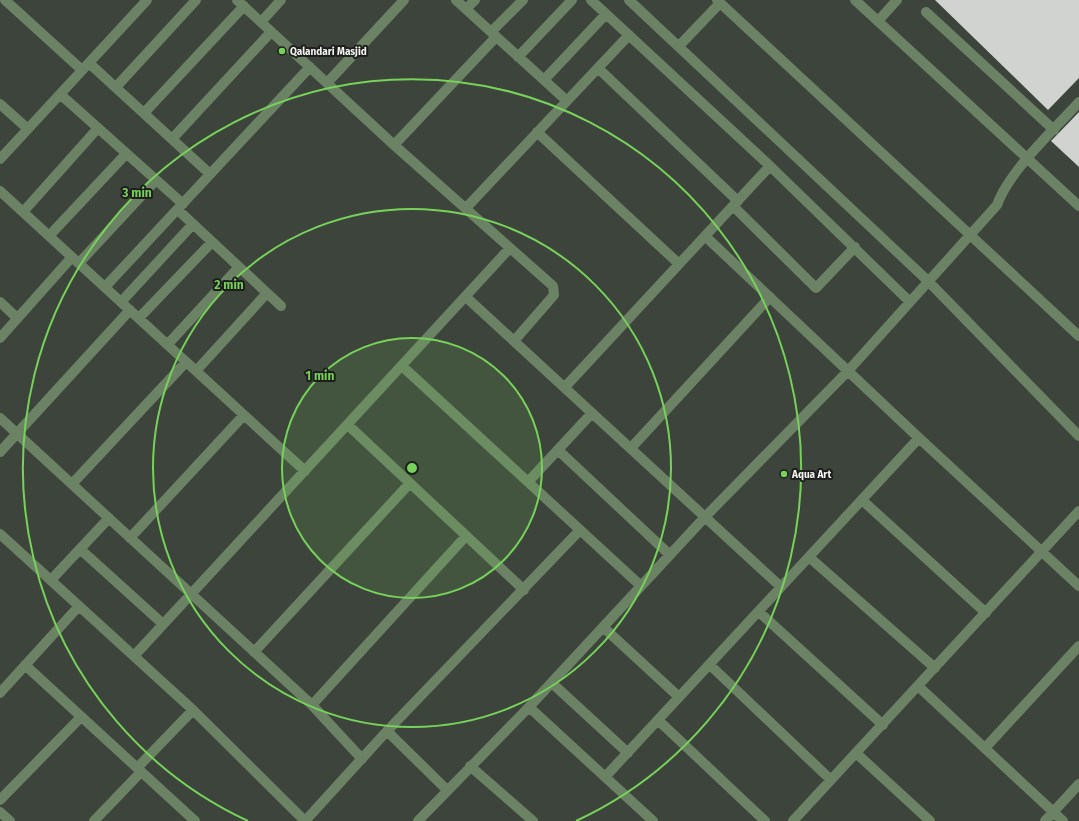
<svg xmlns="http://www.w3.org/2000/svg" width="1079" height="821" viewBox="0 0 1079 821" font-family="'Fira Sans',sans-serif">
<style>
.built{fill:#3d443c}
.building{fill:#d0d3cf}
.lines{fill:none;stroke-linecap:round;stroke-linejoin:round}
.minor{stroke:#6b8264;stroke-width:10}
.ring{fill:none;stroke:#77d259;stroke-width:2}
.poi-dot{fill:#77d259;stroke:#1e1f1d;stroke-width:1.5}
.labels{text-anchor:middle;stroke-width:4;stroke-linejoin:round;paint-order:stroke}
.poi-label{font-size:10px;font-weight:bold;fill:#f4f5f3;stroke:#1e1f1d;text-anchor:start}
.centre{fill:#77d259;stroke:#1e1f1d;stroke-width:2}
.ring-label{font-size:12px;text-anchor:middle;font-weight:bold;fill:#77d259;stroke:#1e1f1d;stroke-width:4;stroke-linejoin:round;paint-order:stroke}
</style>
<rect width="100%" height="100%" fill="#353835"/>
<!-- built -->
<path class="built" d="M0,0H1079V821H0Z"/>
<!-- building -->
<path class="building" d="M935,0H1079V78L1048,110Z
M1079,112V167L1051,141Z"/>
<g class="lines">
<!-- minor -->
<path class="minor" d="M5,0L82,70
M237,0L394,145L553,286L554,295L514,341
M456,0L567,101
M591,0L770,166L909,301
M629,0L928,281L1079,436
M717,0L1079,336
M855,0L1079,206
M466,9L475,0
M926,12L1054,130
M878,21L897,0
M261,22L281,0
M491,32L523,0
M679,46L720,3
M518,57L572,0
M89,63L210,174
M598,68L738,201
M544,80L606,14
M327,83L404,0
M116,87L196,0
M60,94L183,204
M0,104L28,129
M144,113L244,6
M537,132L679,264
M172,139L271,32
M394,145L496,37
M0,159L147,0
M0,191L305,471
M733,206L816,288L855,247
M466,208L629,35
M178,210L281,306
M23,212L98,128
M49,236L126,154
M705,236L919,438L1079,586
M79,263L156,180
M105,287L310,67
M466,297L781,587
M0,302L17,318
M121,302L193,224
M139,318L212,242
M0,338L72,257
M168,344L239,267
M402,366L641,586
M196,371L267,293
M565,387L770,166
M0,418L312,705L362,759
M348,425L524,590
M631,448L770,297
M558,450L670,555
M0,452L130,310
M528,482L592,413
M72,484L186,362
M862,500L986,613
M0,534L193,710L305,821L387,731L580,530
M130,538L244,415
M80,549L163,624
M809,557L935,668
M51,580L109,518
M759,612L883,725
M603,627L679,697
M254,652L410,483
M134,656L509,249
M25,665L195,821
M710,665L831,780
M552,683L628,753
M918,686L1063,821
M0,693L79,606
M312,705L466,536
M529,707L653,821
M658,720L765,821
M387,731L447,790
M985,748L1079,646
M856,753L930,821
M470,766L533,821
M137,768L193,710
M605,777L919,438
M0,800L81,717
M0,812L10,821
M94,821L141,772
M418,821L529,707L705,517L848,371L997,205C1009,171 1054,130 1079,102
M793,821L1079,511
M1045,821L1079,784"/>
</g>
<!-- distance rings -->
<circle cx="412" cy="468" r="130" fill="#77d259" fill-opacity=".12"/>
<g class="ring">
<circle cx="412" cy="468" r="130"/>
<circle cx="412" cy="468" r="259"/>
<path d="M248 821A389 389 0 1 1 576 821"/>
</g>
<!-- markers -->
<g class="poi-dot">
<circle cx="282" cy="51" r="4"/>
<circle cx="784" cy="474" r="4"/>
</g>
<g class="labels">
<!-- poi labels -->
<g class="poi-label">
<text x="290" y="55">Qalandari Masjid</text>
<text x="792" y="478">Aqua Art</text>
</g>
</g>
<circle cx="412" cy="468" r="6" class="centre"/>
<g class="ring-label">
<text x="137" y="197">3 min</text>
<text x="229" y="289">2 min</text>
<text x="320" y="380">1 min</text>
</g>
</svg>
